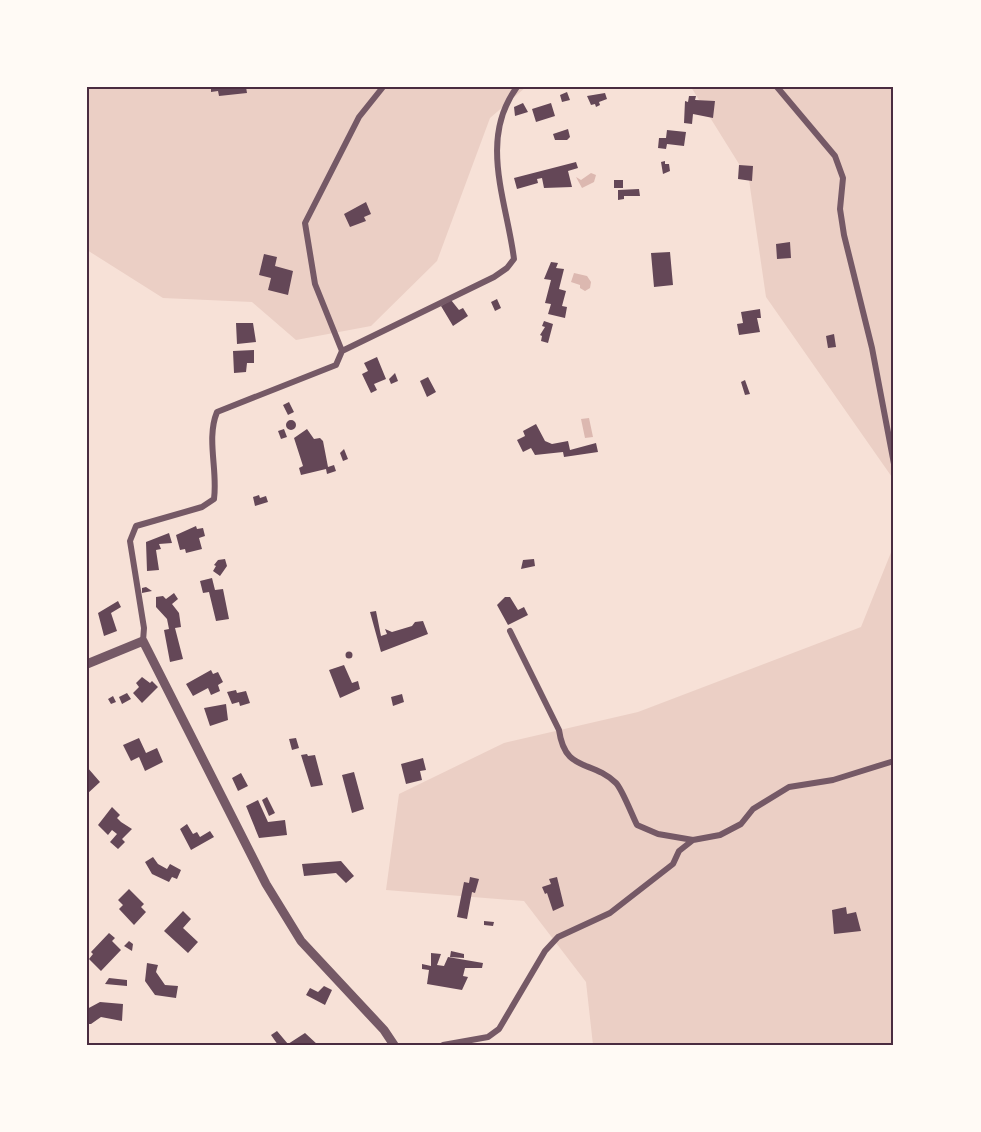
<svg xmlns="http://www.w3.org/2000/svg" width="981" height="1132" viewBox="0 0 981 1132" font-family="'PT Sans',sans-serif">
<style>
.green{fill:#ebcfc5}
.water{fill:#dcb8b0}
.building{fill:#644757}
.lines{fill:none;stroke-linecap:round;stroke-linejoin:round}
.minor{stroke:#755966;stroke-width:6}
.tertiary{stroke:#755966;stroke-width:9}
.neatline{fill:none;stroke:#4a2c40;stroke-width:2}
</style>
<rect width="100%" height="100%" fill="#f7e1d7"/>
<!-- green -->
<path class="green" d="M87,87H526L490,118L437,261L371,326L296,340L252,302L163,298L87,250Z
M691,87H894V480L766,297L749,180Z
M894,545V1045H593L586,982L524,901L386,890L399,794L504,743L638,712L861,627Z"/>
<!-- water -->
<path class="water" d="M591,173L596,175L594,182L582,188L576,177L581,180Z
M574,273L587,276L591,282L590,288L585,291L580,288V285L571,282Z
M589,418L593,437L585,438L581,419Z"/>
<!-- building -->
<path class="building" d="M211,87H246L247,93L219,96L218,91L211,92Z
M567,92L570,100L562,102L560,95Z
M605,93L607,99L599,102L600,105L596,107L595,104L591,105L587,96Z
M689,96H696L695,100L715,101L713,118L693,114L692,124L684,123L685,101L688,102Z
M523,103L528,112L515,116L514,107Z
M551,103L555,116L536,122L532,109Z
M568,129L570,137L567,140H555L553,134Z
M667,130L686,132L684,146L667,144L666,149L658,148L659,138H666Z
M665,161V164H669L670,171L663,174L661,162Z
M576,162L578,168L568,171L572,187L544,188L542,178L537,179L538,183L517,189L514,178Z
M739,165L753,166L752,181L738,179Z
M614,180H623V188H614Z
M639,189L640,196H624V199L618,200V190Z
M366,202L371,214L364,217L366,221L350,227L344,214Z
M790,242L791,258L777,259L776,244Z
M670,252L673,285L654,287L651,253Z
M264,254L277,257L275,266L293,271L288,295L268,290L271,278L259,275Z
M551,262L558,263L556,268L564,269L559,289L566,291L562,306L567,307L565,318L548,314L551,304L545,303L551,280L544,279Z
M497,299L501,308L495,311L491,302Z
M451,300L459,310L463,308L468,316L453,326L441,306Z
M760,309L761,318H757L760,332L739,335L737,324L743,323L741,312Z
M544,321L553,324L548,343L541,341L542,336L540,335L545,327L542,326Z
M236,323H253L256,342L237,344Z
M834,334L836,347L828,348L826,336Z
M254,350V363H247L246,372L234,373L233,351Z
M377,357L386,379L374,384L377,390L371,393L362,374L368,371L364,363Z
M395,373L398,381L391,384L389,379Z
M428,377L436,392L427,397L420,381Z
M745,380L750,394L745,395L741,382Z
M289,402L294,412L288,415L283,405Z
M286 425a5 5 0 1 1 10 0a5 5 0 1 1-10 0Z
M536,424L545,441L552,444L568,441L570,450L596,443L598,452L564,457L563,452L535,455L531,448L523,452L517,440L525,436L523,431Z
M284,429L287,437L281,439L278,431Z
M307,429L314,439L320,438L323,441L328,467L334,465L336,471L327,474L326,469L301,475L299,468L303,466L294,438Z
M344,449L348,459L343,461L340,453Z
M259,495L260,498L266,496L268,502L255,506L253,497Z
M196,526L197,529L203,528L205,536L199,538L202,549L186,553L185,549L180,550L176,535Z
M169,533L172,543L159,544L161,549L156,550L159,570L147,571L146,542Z
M225,559L227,566L220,576L213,571L216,566L214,565L218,560Z
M534,559L535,566L521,569L523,560Z
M212,578L215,590L223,589L229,619L216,621L209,592L203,593L200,581Z
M146,587L152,591L142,593V588Z
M174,593L178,599L172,604L179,613L181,627L175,628L183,659L170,662L164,630L169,629L167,619L156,607V597L163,596L166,599Z
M505,597H510L518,610L524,607L528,615L508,625L497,605Z
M118,601L121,607L111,613L117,631L104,636L98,613Z
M376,611L381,636L387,634L385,629L392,632L412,626L415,622L423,621L428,634L381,652L370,612Z
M345.5 655a3.5 3.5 0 1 1 7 0a3.5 3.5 0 1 1-7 0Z
M344,665L352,683L358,681L360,689L340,698L329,670Z
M211,670L213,674L218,672L223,682L218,685L220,691L211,695L208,688L193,696L186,684Z
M142,677L150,683L152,681L158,687L142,703L133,693L139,687L136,683Z
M236,690L237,693L246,691L250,703L240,706L239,702L232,704L227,692Z
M127,693L131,699L122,704L119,697Z
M402,694L404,702L393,706L391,697Z
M113,696L116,702L111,704L108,699Z
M226,704L228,720L210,726L204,708Z
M139,738L146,753L157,748L163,762L145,771L139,757L131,761L123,745Z
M296,738L299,748L292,750L289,739Z
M307,754L308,756L315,755L323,785L311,787L301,755Z
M423,758L426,770L420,771L422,780L406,784L401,764Z
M87,767L100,782L87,794Z
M354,772L364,809L352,813L342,775Z
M241,773L248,786L238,791L232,778Z
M267,797L275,813L269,816L262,800Z
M258,800L268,822L285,820L287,835L259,838L246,806Z
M112,807L120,815L117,818L121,822L132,829L122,839L125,842L118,849L110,842L117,834L112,830L108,835L98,825Z
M187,824L193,834L197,832L200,837L210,831L214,837L191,850L180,829Z
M153,857L158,864L167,869L170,864L181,870L177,879L172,877L169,882L152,874L145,862Z
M341,861L354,876L346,883L336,873L304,876L302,864Z
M470,877L479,879L475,893L472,892L467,919L457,917L464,882L469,883Z
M557,877L564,906L553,911L547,893L545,894L542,887L551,884L549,879Z
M129,889L144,904L141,907L146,912L134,925L119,909L123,905L118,900Z
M846,907L847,914L856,912L861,931L834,934L832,910Z
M183,911L191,919L183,928L198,942L188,953L164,931Z
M484,921L494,922L493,926L484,925Z
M109,933L115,938L112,941L121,950L101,971L89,959L93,954L91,952Z
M129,941L133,944L132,951L124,946Z
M451,951L464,954V958L450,957Z
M431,953L441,954L437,965L444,966L448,957L483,963L482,968H465L463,976L468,977L462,990L427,984L429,970L422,969V964L431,966Z
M147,963L158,965L156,972L165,985L178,986L176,998L155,995L145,981Z
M109,978L127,980V986L105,984Z
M324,986L332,990L325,1005L306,995L310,988L318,992Z
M100,1002L123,1004L122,1021L101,1017L91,1024H87V1009Z
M277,1031L288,1044L305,1033L318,1045H278L271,1035Z"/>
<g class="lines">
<!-- minor -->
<path class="minor" d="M777,87L835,156L843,178L840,209L844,235L872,348L894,464
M342,351L494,277L507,268L514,259C507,202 478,139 517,87
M510,631L559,730C565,773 591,759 616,783C622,789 632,815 637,825L658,834L693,840
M143,641L144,628L130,541L136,526L202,507L214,499C218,470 206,439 217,412L336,365L342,351L315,284L305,223L359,117L383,87
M443,1045L488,1037L499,1029L545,951L558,937L610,913L673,864L679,851L693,840L720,835L741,824L753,809L789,787L833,780L894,761"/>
<!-- tertiary -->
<path class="tertiary" d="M87,664L143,641L266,884L301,941L384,1030L394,1045"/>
</g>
<!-- border -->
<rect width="981" height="1132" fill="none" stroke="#fffaf5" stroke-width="177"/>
<rect x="88" y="88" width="804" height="956" class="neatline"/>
</svg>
